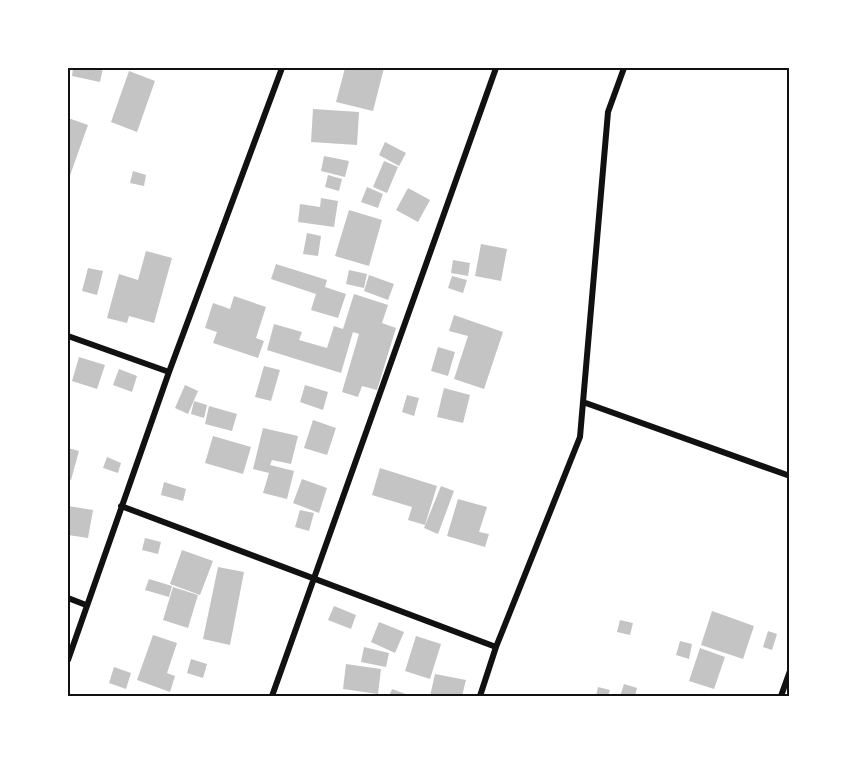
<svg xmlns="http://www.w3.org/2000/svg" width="857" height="764" viewBox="0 0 857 764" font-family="Quicksand,sans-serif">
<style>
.building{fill:#c4c4c4}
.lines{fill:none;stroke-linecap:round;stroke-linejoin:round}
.minor{stroke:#111;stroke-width:6}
.neatline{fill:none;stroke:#111;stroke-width:2}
</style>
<rect width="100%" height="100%" fill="#fff"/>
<!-- building -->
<path class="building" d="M73,68H103L100,82L72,76Z
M345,68H384L373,111L336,102Z
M129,71L155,81L137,132L111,122Z
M313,109L359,112L357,145L311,142Z
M68,118L88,125L68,181Z
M385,142L406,153L399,166L379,155Z
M324,156L349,161L345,177L321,171Z
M384,161L398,167L387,193L373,187Z
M133,171L146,175L144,186L130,183Z
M328,175L342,179L339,191L325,187Z
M367,187L383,194L378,208L361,202Z
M408,188L430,200L418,222L396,210Z
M321,198L338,201L334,227L298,222L300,204L320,207Z
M349,210L382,220L369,266L335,256Z
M307,233L321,236L318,256L303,254Z
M481,244L507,249L501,281L475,276Z
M146,251L172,258L154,323L129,316L127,323L107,318L119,274L138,280Z
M453,260L470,263L468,276L451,273Z
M276,264L327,280L325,287L346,294L338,318L311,310L316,294L271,279Z
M88,268L103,271L97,295L82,291Z
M349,270L367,274L364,288L346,284Z
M369,275L394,284L388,300L364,291Z
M452,276L467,280L463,293L448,288Z
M354,294L388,305L382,323L396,328L377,390L362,386L358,397L342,392L359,334L353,332L341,373L267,350L274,324L302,332L299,340L327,348L334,326L343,329Z
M234,296L266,307L256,338L264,341L258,358L213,343L217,332L205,328L213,303L230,309Z
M454,315L503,332L484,389L454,379L468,336L449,331Z
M438,347L455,352L448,376L431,371Z
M79,357L105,365L97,389L72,381Z
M264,366L280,370L271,401L255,397Z
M119,369L137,376L132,392L113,385Z
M185,385L198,391L188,414L175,408Z
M305,385L328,392L323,410L300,402Z
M444,388L470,395L463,423L437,417Z
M407,395L419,398L414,416L402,412Z
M194,401L207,405L204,418L191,414Z
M209,406L237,414L232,431L205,424Z
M313,420L336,428L327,455L304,448Z
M263,428L298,436L291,464L272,460L270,465L294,471L287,499L263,493L269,473L253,469Z
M213,436L251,447L243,474L205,463Z
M68,448L79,451L71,480L68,479Z
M107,457L121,463L118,473L103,468Z
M380,468L437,486L425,525L408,520L412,507L372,495Z
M302,479L327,488L319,513L293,503Z
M164,482L186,489L183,501L161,495Z
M441,486L454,491L438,534L424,528Z
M458,499L487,507L479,532L489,534L485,547L447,536Z
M68,506L93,510L88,538L68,535Z
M300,510L314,513L309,531L295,527Z
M145,538L161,542L158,554L142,550Z
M182,550L213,561L200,595L170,584Z
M218,567L244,572L230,645L203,639Z
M149,579L172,586L169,597L145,590Z
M173,587L198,595L188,628L163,620Z
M334,606L356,615L351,629L328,620Z
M712,611L754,626L743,659L701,645Z
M620,620L633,623L630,635L617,632Z
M379,622L404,632L395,653L371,642Z
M768,631L777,634L772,650L763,647Z
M153,635L177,643L167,673L175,676L170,692L137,680Z
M416,636L441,644L430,679L405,671Z
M680,641L692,644L689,659L676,655Z
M364,647L389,653L386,667L361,662Z
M700,648L725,657L714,689L689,681Z
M191,659L207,664L203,678L187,673Z
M346,664L381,669L378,694L343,689Z
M114,667L131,673L126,689L109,683Z
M435,674L466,680L462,696H430Z
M624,684L637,688L635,696H620Z
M598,687L610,690L608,696H596Z
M392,689L411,696H389Z"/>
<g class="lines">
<!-- minor -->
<path class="minor" d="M68,336L169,372
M583,402L790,476
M121,506L496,647
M68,598L86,605
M68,660L169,372L282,68
M272,696L496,68
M480,696L496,647L580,437L608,112L624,68
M781,696L790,671"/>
</g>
<!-- border -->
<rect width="857" height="764" fill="none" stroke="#ffffff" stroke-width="138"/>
<rect x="69" y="69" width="719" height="626" class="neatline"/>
</svg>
